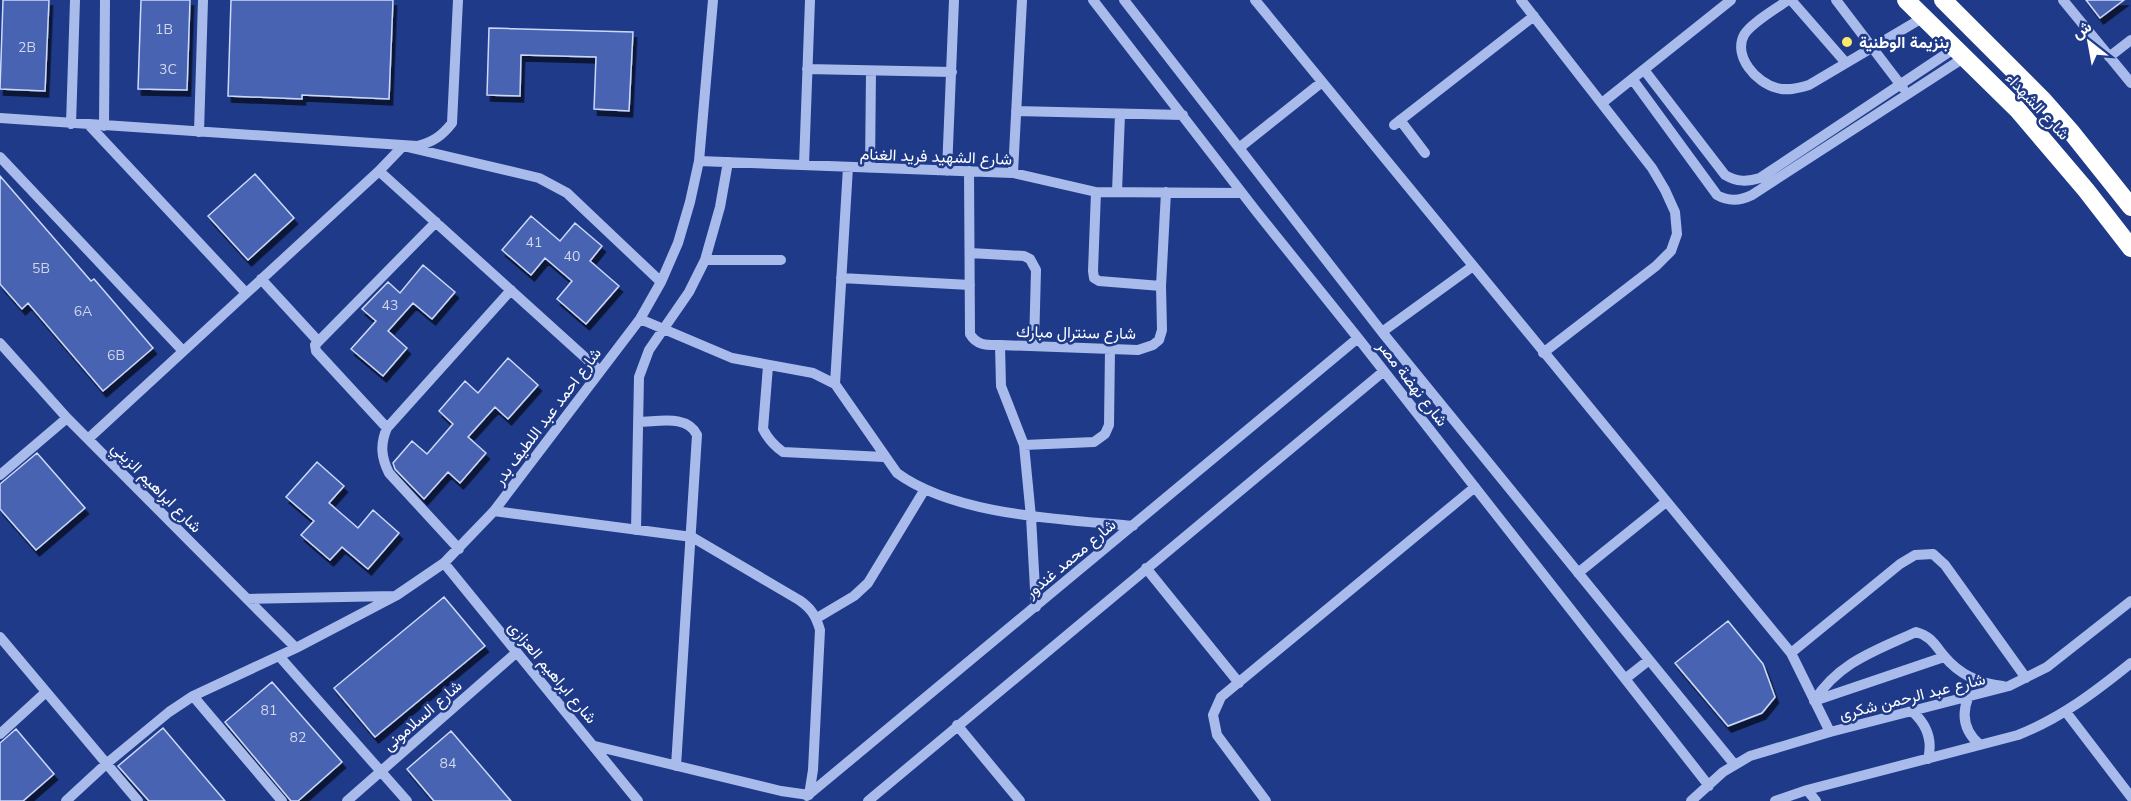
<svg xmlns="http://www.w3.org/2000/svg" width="2131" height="801" viewBox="0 0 2131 801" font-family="'Nunito Sans',Vazirmatn,sans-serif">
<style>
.building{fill:#4663b1;stroke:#cdd9f8;stroke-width:1.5;filter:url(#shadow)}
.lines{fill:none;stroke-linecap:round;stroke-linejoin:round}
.minor{stroke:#a8bbeb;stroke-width:10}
.highway{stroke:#fff;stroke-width:18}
.poi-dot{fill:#faea68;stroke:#1e3a89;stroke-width:2}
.labels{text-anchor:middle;stroke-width:5;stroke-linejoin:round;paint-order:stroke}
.number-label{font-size:14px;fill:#d1d8ec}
.poi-label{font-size:16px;font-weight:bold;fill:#fff;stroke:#1e3a89;text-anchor:start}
.street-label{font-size:16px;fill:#fff;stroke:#1e3a89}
</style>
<defs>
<filter id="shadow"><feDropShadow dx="3.5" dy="6" stdDeviation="0" flood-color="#0009"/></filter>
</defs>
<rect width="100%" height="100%" fill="#1e3a89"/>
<!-- building -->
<path class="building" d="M3,0H49L45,91L0,89Z
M141,0H190L187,90L138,89Z
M231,0H393L389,99L302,95V99L228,96Z
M2086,0H2124L2100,18Z
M489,28L633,32L629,111L594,109L596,57L521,55L520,96L487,95Z
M255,174L294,218L248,260L208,216Z
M0,176L91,281L94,279L153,348L103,391L28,303L22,309L0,284Z
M531,216L560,241L575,223L602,246L590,261L619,286L586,324L557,299L572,281L545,258L531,275L502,250Z
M423,265L455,292L432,319L413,303L388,331L407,348L383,376L351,349L376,321L362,309L388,282L400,293Z
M508,358L538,385L508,419L495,407L468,437L486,453L460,483L448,472L424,499L395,469L393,463L412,441L427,454L453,424L439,411L465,381L478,393Z
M37,453L85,508L36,550L0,509V484Z
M317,462L344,486L329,503L358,528L373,510L399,533L368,569L342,547L330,560L301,535L314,521L286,497Z
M444,597L485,646L375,737L334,688Z
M1728,621L1763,664L1775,697L1762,713L1728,726L1675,663Z
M272,682L342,762L298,801H291L225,722Z
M163,728L225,801H149L118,766Z
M16,729L54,774L23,801H0V743Z
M451,731L511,801H434L407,769Z"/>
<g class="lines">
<!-- minor -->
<path class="minor" d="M1093,0L1256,211L1358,338L1709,786
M1124,0L1382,332L1734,764
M1255,0L1791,653L1830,732
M1521,0L1652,168L1665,190L1675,212L1677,234L1671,251L1656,266L1543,353
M1788,0C1776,9 1751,23 1744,35C1733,56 1756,83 1777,88C1788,91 1799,88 1809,85L1924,17
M1791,0L1846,63
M1836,0L1903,88
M2063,0L2131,83
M2109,57L2131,40
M807,69L952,72
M1645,71L1725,175C1737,182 1747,182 1760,178L1955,48
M1633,80L1717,195C1729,202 1740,201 1752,195L1965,57
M1602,103L1731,0
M1016,111L1183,115
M0,118L417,146C433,142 442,136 452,123L458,0
M1400,120L1425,153
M71,124L75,0
M89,125L246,293
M1394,125L1534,16
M104,126L105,0
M199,132L203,0
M1239,148L1322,82
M0,157L183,351
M699,161L1013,173L1096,192L1242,193
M804,165L810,0
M870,168L871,71
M379,171L600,371
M947,171L954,0
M969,171L970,334C977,346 987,345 1000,345
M1013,173L1022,0
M1096,192L1093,271L1094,278L1099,281L1161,286
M1117,192L1120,114
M970,253L1024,256L1030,259L1036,270L1034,346
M705,260H781
M841,278L970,285
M261,279L318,341
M640,319L732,358L813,373L835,384L897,473C956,516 1062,519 1133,526
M1382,332L1473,266
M0,343L67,418L296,648
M768,366L763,429C768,439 773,445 783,452L884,457
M835,384L848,167
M638,422C658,422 687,414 697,435L676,766
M387,428L316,351L315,345L436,222
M88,439L379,171L403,146L539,178L567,193L661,282
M1024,445L1094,442L1105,434L1109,425L1110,349
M0,475L67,418
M494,511L692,537L799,600C811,608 816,616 820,630L813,770L809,795L781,791L595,746
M636,530L639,377L649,350L689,292L705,260L720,207L728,162
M459,549L389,473C381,457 380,444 387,428L511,290
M444,563L638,801
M1146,568L1239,683
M1578,573L1666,502
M247,599L394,596
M1036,607L1031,517L1024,445L1001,386L1000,345L1138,350L1153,345L1159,340L1162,330L1161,286L1166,192
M817,618L854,596L868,583L925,489
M0,637L138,801
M1791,653L1900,564L1915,555L1933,554L1945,565L2026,678
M279,656L407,801
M1625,679L1649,660
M193,696L282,801
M1968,698C1961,716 1965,732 1980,745
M1814,701C1839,662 1875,651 1916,632C1931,636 1935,645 1944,656C1959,674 1980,684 2003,686
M1814,701L1944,657
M1913,712C1927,725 1933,740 1928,759
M2066,712L2131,797
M957,725L1020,801
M0,734L46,692
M1807,790L1816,801
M807,796L1358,338
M66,801L106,764L169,712L193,696L296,648L397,595L444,563L494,511L640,319L661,282L678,243L690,202L699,161L713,0
M347,801L517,652
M868,801L1384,371
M1266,801L1217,735L1213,715L1221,697L1475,487
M1691,801L1723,772L1750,756L1830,732L2009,686L2047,667L2131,601
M1775,801L1807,790L2018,735C2061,718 2095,692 2131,663"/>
<!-- highway -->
<path class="highway" d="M1906,0L2017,109L2086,190L2131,248
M1943,0L2042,99L2072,133L2131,207"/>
</g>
<!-- markers -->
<circle class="poi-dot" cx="1847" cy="42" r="6"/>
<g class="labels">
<!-- number labels -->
<g class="number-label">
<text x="164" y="34">1B</text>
<text x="27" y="52">2B</text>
<text x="168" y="74">3C</text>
<text x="534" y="247">41</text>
<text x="572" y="261">40</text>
<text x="41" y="273">5B</text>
<text x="390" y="310">43</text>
<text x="83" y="316">6A</text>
<text x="116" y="360">6B</text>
<text x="269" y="715">81</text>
<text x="298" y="742">82</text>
<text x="448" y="768">84</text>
</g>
<!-- poi labels -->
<g class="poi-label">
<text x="1859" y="48">بنزيمة الوطنية</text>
</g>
<!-- street labels -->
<g class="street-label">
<text transform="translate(2038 106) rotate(47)" y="6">شارع الشهداء</text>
<text transform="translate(936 156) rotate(2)" y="6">شارع الشهيد فريد الغنام</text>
<text transform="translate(1076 332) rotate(1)" y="6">شارع سنترال مبارك</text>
<text transform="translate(1413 383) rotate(52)" y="6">شارع نهضة مصر</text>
<text transform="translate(547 416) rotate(-53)" y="6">شارع احمد عبد اللطيف بدر</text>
<text transform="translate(157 487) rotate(45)" y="6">شارع ابراهيم الزيني</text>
<text transform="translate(1070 558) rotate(-40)" y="6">شارع محمد غندور</text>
<text transform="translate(553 672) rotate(50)" y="6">شارع ابراهيم العزازى</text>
<text transform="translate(1912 696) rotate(-14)" y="6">شارع عبد الرحمن شكرى</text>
<text transform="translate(422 715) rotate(-41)" y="6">شارع السلامونى</text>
</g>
</g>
<!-- north arrow -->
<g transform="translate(2089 42) rotate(329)" stroke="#1e3a89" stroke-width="4.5" paint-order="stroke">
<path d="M0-4.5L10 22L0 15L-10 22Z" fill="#ffffff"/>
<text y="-9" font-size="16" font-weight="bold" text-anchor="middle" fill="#ffffff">ش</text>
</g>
</svg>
